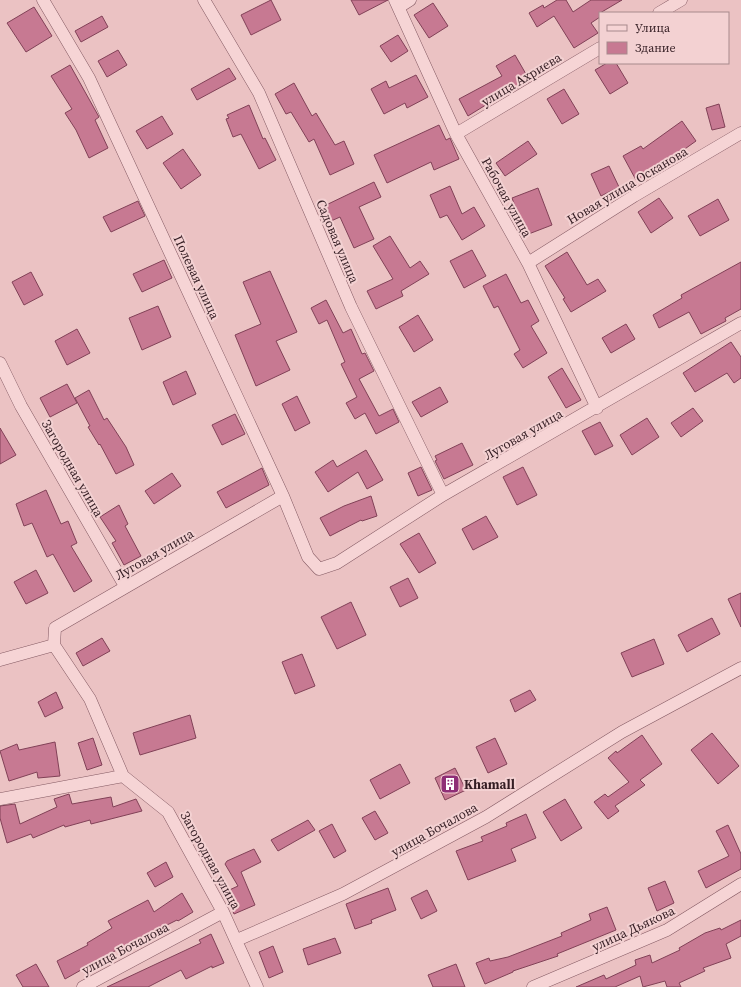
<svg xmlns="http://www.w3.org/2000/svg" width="741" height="987" viewBox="0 0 741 987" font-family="'Source Serif 4',serif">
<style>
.building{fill:#c77992;stroke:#814157}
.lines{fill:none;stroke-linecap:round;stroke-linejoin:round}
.minor-casing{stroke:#845a63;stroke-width:13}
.minor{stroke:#f6d4d5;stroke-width:12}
.labels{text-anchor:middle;stroke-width:4;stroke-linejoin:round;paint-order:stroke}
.street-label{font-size:13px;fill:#341d23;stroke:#f3d1d2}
.poi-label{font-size:13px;font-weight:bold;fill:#341d23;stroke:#f3d1d2;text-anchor:start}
</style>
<rect width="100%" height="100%" fill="#ebc2c3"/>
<!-- building -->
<path class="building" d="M271,0L281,20L251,35L241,15Z
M351,0H388L359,15Z
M557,0H566L573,12L591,0H622L600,13V17L591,23L598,33L574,48L554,16L537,27L529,13L543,5L544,8Z
M433,3L448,26L429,38L414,15Z
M34,7L52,36L26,52L7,23Z
M102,16L108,27L81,42L75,31Z
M398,35L408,51L391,62L380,46Z
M118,50L127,65L107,77L98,61Z
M515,55L530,81L511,92L510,90L468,116L459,99L502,76L496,66Z
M607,63H616L628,83L610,94L595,70Z
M70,65L99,117L95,120L108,148L89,158L76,130L65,113L72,109L51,76Z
M229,68L236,79L197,100L191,89Z
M416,75L428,97L407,108L405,103L384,114L371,89L386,81L389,88Z
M294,83L312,116L316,113L335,145L344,141L354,164L330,175L314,139L309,142L291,112L286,114L275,94Z
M564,89L579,114L562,124L547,99Z
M719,104L725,127L712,130L706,108Z
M249,105L263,139L265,138L276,160L259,169L241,134L233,137L226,119L229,118L227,115Z
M162,116L173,134L147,149L136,131Z
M682,121L696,141L668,161L636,180L623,156L641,146L643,149Z
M439,125L446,140L450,138L459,159L434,170L431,162L387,183L374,155Z
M528,141L537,154L505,176L496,163Z
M183,149L201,175L181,189L163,163Z
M609,166L619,187L601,196L591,174Z
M374,182L381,197L359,207L374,239L354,248L340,217L331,221L324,206Z
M450,186L462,214L474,207L485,226L462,240L447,215L440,218L430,195Z
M538,188L552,225L526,235L512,198Z
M659,198L673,218L651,233L638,212Z
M718,199L729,220L700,236L688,216Z
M138,201L145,216L111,232L103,217Z
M390,236L410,268L420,261L429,274L401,291L403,296L376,309L367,291L393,279L373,246Z
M472,250L486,276L464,288L450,261Z
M567,252L587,285L598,279L606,291L571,312L563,299L565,298L545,266Z
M164,260L172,278L142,292L133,274Z
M741,262V309L725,318L726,321L701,334L689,312L659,328L653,315L682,298L681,295Z
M270,271L297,332L276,341L290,370L256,386L235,335L261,324L243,282Z
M31,272L43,295L24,305L12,282Z
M506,274L521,303L528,300L539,321L531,326L547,353L523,368L514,354L520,350L498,306L494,308L483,286Z
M326,300L343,333L351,329L362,354L365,353L374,371L359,379L379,416L393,409L399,422L376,434L365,413L355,419L346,403L357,397L341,364L345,362L327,320L319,324L311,308Z
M158,306L171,337L142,350L129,318Z
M418,315L433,340L414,352L399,327Z
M626,324L635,339L611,353L602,338Z
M77,329L90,353L67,365L55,341Z
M731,342L741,357V378L734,383L727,373L695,392L683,373Z
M562,368L581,400L566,408L548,377Z
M186,371L196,394L173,405L163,382Z
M67,384L77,403L50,417L40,398Z
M440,387L448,402L421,417L412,402Z
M89,390L104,420L107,418L126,447L134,465L116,474L100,444L99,445L88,427L90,426L75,398Z
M297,396L310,423L295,431L282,404Z
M693,408L703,421L681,437L671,423Z
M235,414L245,434L222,445L212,425Z
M647,418L659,437L632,455L620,435Z
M600,422L613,446L595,455L582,431Z
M0,428L16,455L0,464Z
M462,443L473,465L444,479L435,461L437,460L435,456Z
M366,450L383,480L367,489L358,472L328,492L315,472L333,460L337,467Z
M421,467L432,490L418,496L408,473Z
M523,467L537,495L517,505L503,477Z
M262,468L269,485L226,508L217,492Z
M172,473L181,486L154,504L145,491Z
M46,490L61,524L68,521L77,543L71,546L92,581L74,592L53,554L47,557L32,523L24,526L16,504Z
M371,496L377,516L362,521L361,520L330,536L320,518L344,506Z
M119,505L128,524L125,526L141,556L124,565L112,543L116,541L100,517Z
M486,516L498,537L473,550L462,529Z
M419,533L436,563L419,573L400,544Z
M36,570L48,593L26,604L14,582Z
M408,578L418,598L400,607L390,587Z
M741,593V627L728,599Z
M351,602L366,635L337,649L321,617Z
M712,618L720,634L687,652L678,635Z
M102,638L110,651L83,666L76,653Z
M654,639L664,664L632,677L621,653Z
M302,654L315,686L295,694L282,662Z
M530,690L536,700L515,712L510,700Z
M56,692L63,708L45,717L38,702Z
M190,715L196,738L140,755L133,733Z
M712,733L739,766L718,784L691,750Z
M642,735L662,764L640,780L645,785L615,806L619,811L608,819L594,802L605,794L608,797L629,782L608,758L616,751L617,753Z
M93,738L102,765L87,770L78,743Z
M495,738L507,764L488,773L476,747Z
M55,742L60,776L38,778L37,772L9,781L0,751L17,744L19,750Z
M400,764L410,783L380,799L370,780Z
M455,768L466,790L445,800L435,778Z
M69,794L72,804L111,797L113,807L136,799L142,811L91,824L90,820L65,827L64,825L33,838L31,834L7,843L0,818V806L15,804L20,824L57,807L54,799Z
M565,799L582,828L561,841L543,812Z
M375,811L388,833L375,840L362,818Z
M526,814L536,838L511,849L516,861L468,880L456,851L483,841L481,837L507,826L506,823Z
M308,820L315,830L278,851L271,840Z
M332,824L346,851L334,858L319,831Z
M728,825L741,854V869L706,888L698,871L729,856L716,831Z
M254,849L261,862L241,872L255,905L234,914L225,892L238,886L225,864L227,861Z
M166,862L173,877L155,887L147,873Z
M665,881L674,903L657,911L648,888Z
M388,888L396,910L371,920L372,923L355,929L346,904Z
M427,890L437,911L421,919L411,898Z
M182,893L193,912L178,921L177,920L137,940L138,942L124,950L122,947L65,979L57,961L88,945L87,943L112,928L108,921L148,900L154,912Z
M607,907L616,930L557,954L558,956L513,971V972L485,984L476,963L489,958L490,961L508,957L562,936L561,933L591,920L589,914Z
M741,920V936L726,944L731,958L703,968L705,971L679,983L681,987H667L665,981L643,987L640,976L615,987H576L604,975L606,979L636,965L635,960L650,955L652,963L680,950L679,948L705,933L720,928L721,930Z
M211,934L224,963L212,968V966L186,979L181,970L148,987H107L201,943L199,940Z
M335,938L341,953L308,965L303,949Z
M273,946L283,972L269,978L259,952Z
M36,964L49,987H23L16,975Z
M456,964L465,987H433L428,975Z"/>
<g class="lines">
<defs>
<path id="minor" d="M43,0L89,78L283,496L308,557L319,569L337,563L443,495L741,323
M204,0L259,93L351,307L443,495
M395,0L456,134L528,263L597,408
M399,7L410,0
M659,13L681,0
M456,134L600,48
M528,263L634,196L741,133
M0,363L21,406L125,586
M54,645L90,699L123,776L168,812L223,912L257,987
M54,645L55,628L283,496
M0,660L54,645
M0,799L123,776
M237,940L343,894L486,817L622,732L741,668
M83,987L223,912
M533,987L667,930L741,884"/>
</defs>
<!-- minor casing -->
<use href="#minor" class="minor-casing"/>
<!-- minor -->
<use href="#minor" class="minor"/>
</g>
<!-- icons -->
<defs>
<symbol id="building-square" viewBox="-11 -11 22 22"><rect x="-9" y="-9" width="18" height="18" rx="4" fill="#8f2e76" stroke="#f3d1d2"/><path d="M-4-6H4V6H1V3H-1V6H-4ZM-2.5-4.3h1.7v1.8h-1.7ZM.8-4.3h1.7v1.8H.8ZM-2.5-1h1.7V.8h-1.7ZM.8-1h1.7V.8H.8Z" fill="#fff"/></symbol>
</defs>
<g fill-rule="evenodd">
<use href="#building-square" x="439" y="773" width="22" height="22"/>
</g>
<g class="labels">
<!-- street labels -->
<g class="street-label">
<text transform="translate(521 79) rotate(-31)" y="5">улица Ахриева</text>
<text transform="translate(627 185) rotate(-31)" y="5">Новая улица Осканова</text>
<text transform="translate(507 197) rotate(61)" y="5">Рабочая улица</text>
<text transform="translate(338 241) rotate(67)" y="5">Садовая улица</text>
<text transform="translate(197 277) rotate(65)" y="5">Полевая улица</text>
<text transform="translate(523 434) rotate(-30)" y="5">Луговая улица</text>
<text transform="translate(73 468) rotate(60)" y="5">Загородная улица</text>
<text transform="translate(154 554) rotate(-30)" y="5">Луговая улица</text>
<text transform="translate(434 829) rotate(-29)" y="5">улица Бочалова</text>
<text transform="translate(211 860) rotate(61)" y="5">Загородная улица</text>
<text transform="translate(633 928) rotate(-25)" y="5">улица Дьякова</text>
<text transform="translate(125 948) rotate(-28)" y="5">улица Бочалова</text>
</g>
<!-- poi labels -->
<g class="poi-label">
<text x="464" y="789">Khamall</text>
</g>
</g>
<!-- legend -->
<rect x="599" y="12" width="130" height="52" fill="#f3d1d2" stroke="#a7898c"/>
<rect x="607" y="25" width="20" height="6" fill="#f6d4d5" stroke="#a7898c"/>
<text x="635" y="32" font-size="12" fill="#341d23">Улица</text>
<rect x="607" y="42" width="20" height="12" fill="#c77992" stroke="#a7898c"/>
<text x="635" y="52" font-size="12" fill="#341d23">Здание</text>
</svg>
